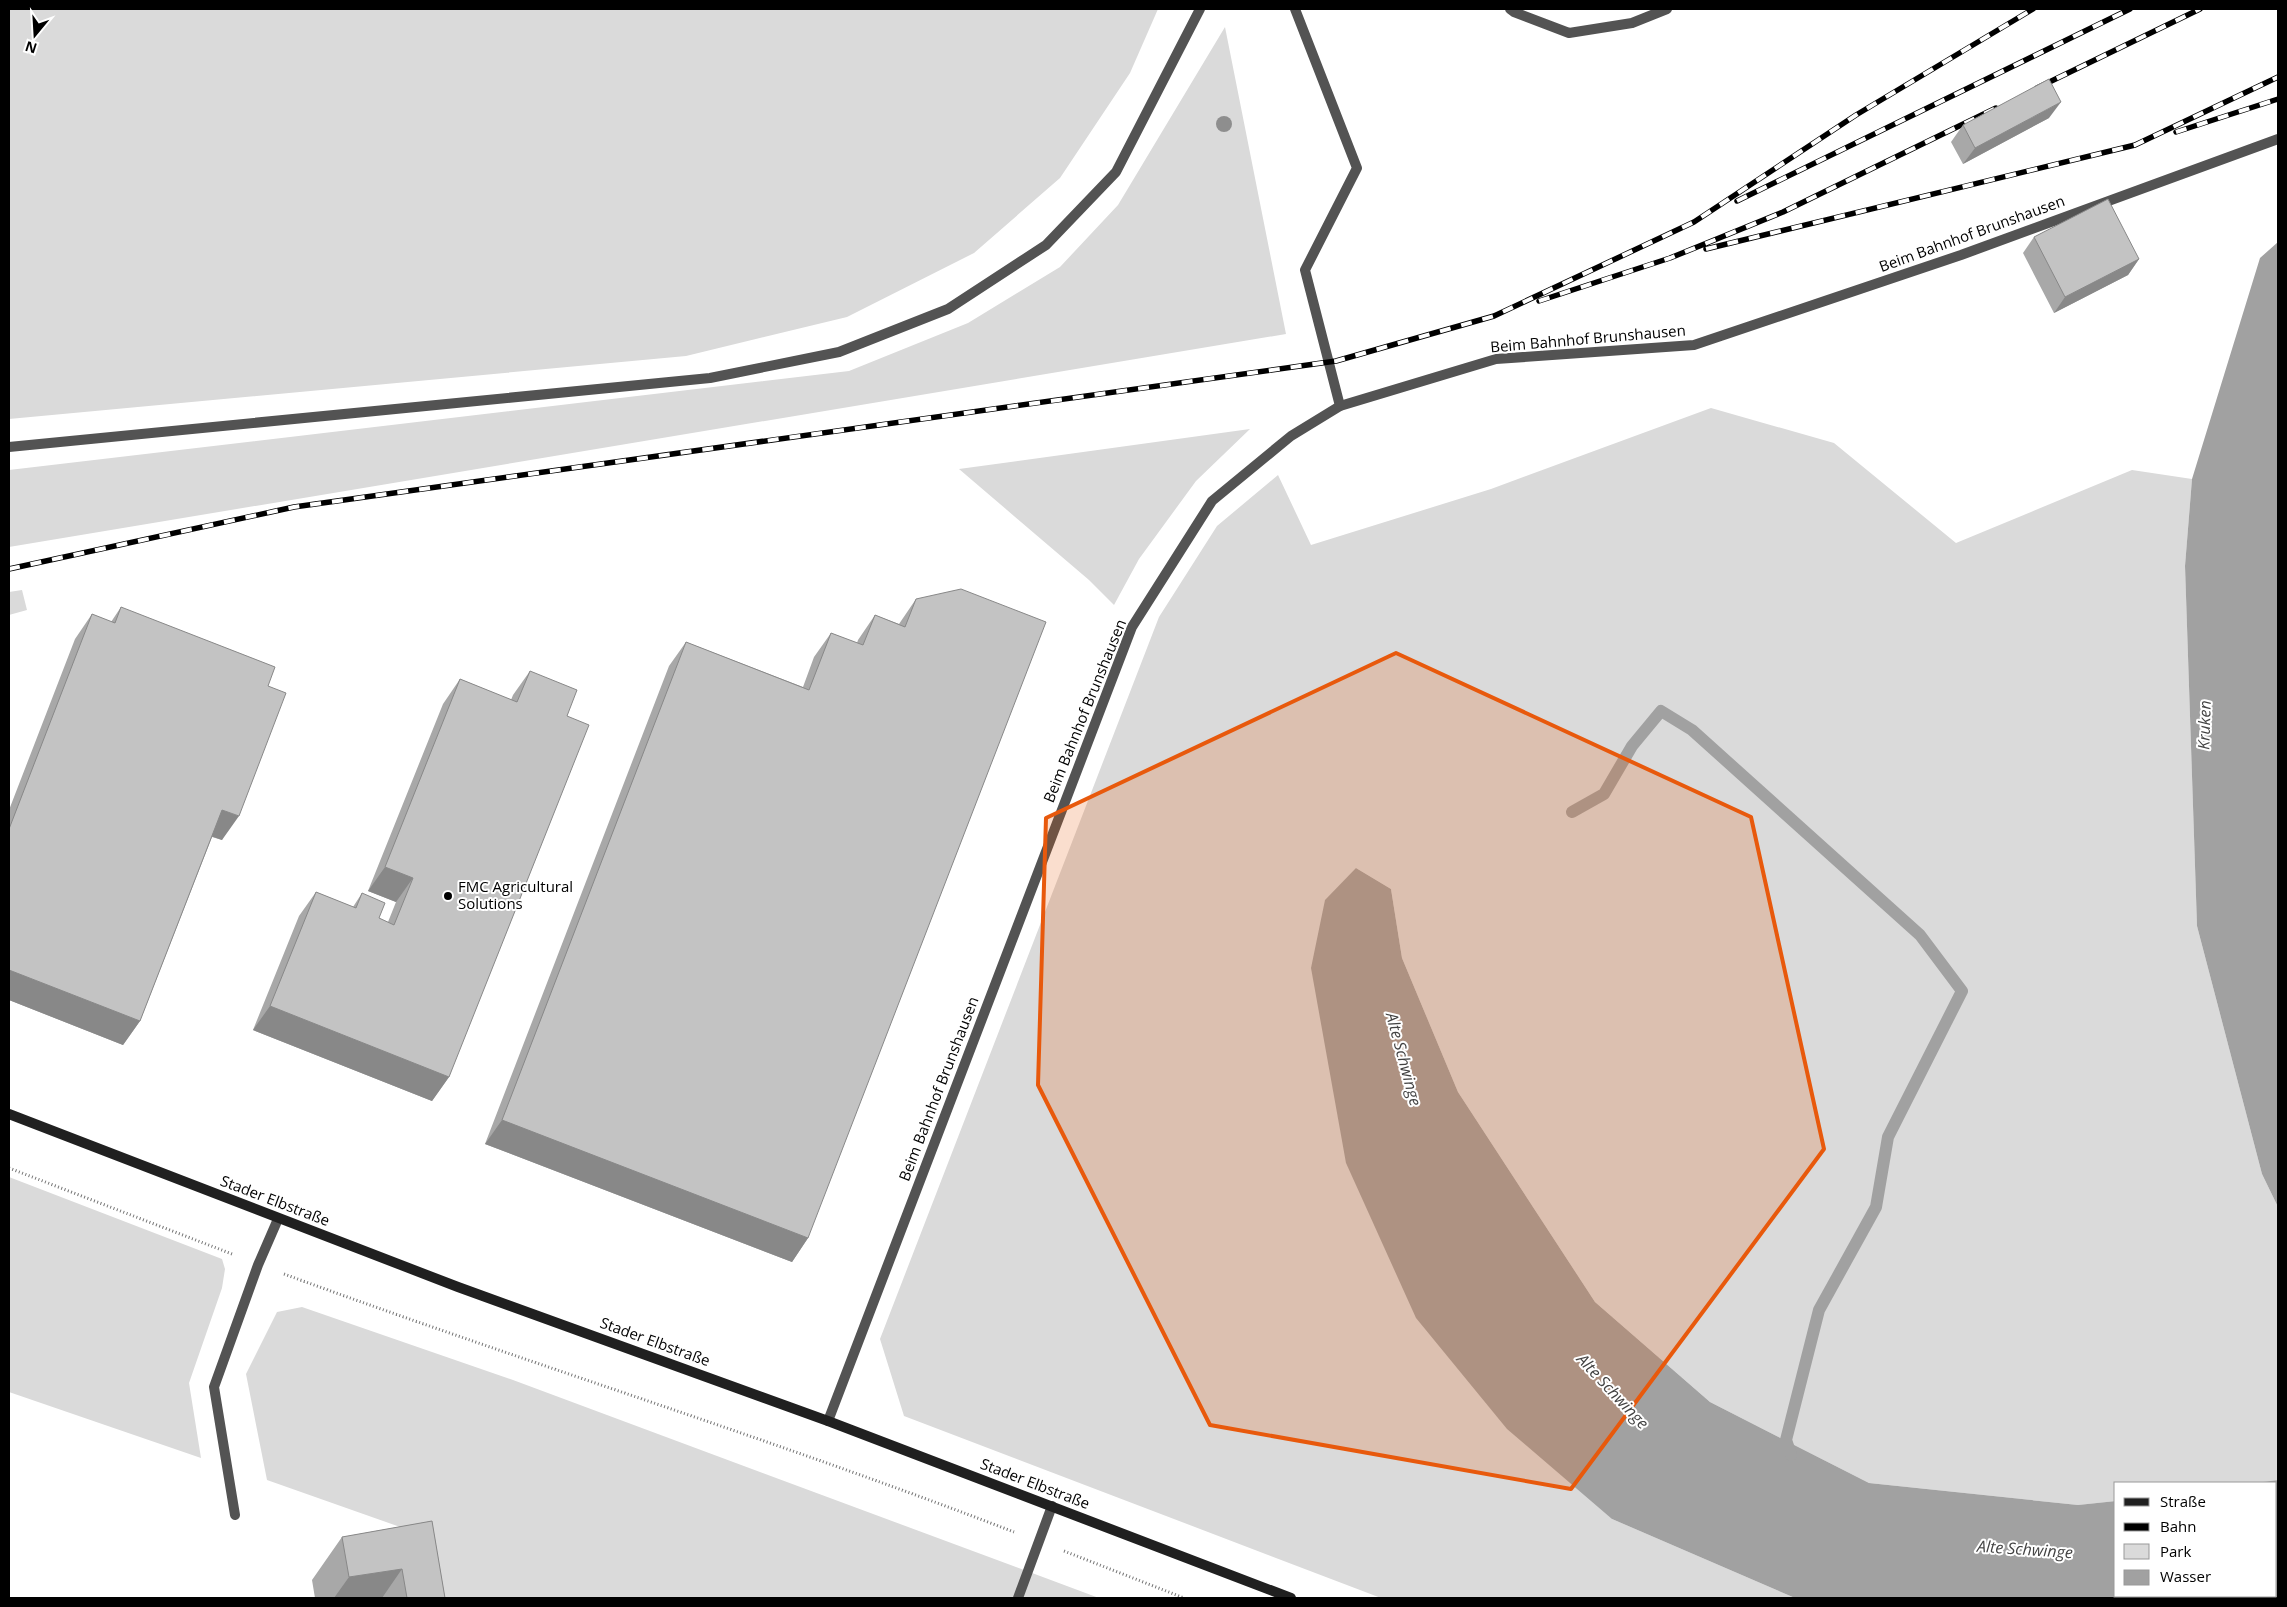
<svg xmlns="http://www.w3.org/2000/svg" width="2287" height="1607" viewBox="0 0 2287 1607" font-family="'Open Sans',sans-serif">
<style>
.green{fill:#dadada}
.water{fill:#a1a1a1}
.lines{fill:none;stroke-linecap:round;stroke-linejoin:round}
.stream{stroke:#a1a1a1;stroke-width:12}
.path{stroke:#757575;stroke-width:3;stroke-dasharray:1 2.5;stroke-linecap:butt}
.lane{stroke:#535353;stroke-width:10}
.street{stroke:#535353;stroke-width:10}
.secondary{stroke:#202020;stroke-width:10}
.rail-casing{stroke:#000;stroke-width:5.5}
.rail{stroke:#fff;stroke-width:4;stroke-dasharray:11;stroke-linecap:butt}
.tree{fill:#8e8e8e}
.wall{fill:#a8a8a8}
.shaded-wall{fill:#888}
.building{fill:#c3c3c3;stroke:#888}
.marked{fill:#e8590c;fill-opacity:0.2;stroke:#e8590c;stroke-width:4;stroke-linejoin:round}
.poi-dot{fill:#000;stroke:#fff;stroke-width:2}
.labels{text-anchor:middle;stroke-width:4;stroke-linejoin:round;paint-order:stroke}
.street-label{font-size:15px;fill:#000;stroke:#fff}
.poi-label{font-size:15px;fill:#000;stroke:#fff;text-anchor:start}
.water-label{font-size:16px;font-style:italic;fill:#424242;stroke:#fff}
</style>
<rect width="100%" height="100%" fill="#fff"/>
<!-- green -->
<path class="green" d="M9,9H1158L1130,73L1060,178L974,253L847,317L686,356L9,419Z
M1225,27L1286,334L9,547V470L849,371L968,323L1060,267L1118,205Z
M1711,408L1834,443L1956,543L2132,470L2192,479L2185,566L2197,926L2262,1174L2278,1207V1480L2256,1483H2116V1501L2078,1505L1869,1483L1710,1402L1595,1302L1458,1092L1402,958L1391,889L1356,868L1612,1519L1795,1598H1381L904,1416L880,1339L1159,617L1217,526L1278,475L1311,545L1491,489Z
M1250,429L1196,481L1139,559L1114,605L1089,580L959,469Z
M22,590L27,610L9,615V592Z
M9,1177L222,1259L225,1269L222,1288L189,1383L201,1458L9,1392Z
M302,1307L513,1380L1099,1598H427L420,1534L267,1480L246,1374L277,1312Z"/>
<!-- water -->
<path class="water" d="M2278,242V1207L2262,1174L2197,926L2185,566L2192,479L2260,258Z
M1356,868L1391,889L1402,958L1458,1092L1595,1302L1710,1402L1869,1483L2078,1505L2116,1501V1596H2276V1483H2256L2278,1480V1598H1795L1612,1519L1507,1429L1416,1318L1346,1163L1311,968L1325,900Z"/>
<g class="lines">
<!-- stream -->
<path class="stream" d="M1572,812L1604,794L1632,746L1661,711L1692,730L1920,935L1962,991L1888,1137L1876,1207L1819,1310L1786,1440L1791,1455"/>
<!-- path -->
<path class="path" d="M9,1168L232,1254
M284,1274C526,1363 773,1439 1014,1532
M1064,1551L1184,1598"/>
<!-- lane -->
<path class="lane" d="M1295,9L1357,168L1305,270L1340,406
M1510,9L1514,12L1569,33L1632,23L1667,9
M235,1515L214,1387L258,1265L278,1219
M1018,1598L1052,1506"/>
<!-- street -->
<path class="street" d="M9,447L710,378L839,352L948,309L1046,245L1116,172L1200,9
M828,1421L1132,627L1212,501L1291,436L1340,406L1496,359L1694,345L1961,255L2278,139"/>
<!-- secondary -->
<path class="secondary" d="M9,1114L458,1287L828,1421L1291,1598"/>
<defs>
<path id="rail" d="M2037,88L2200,9
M2176,132L2278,99
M1737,201L2130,9
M1706,249L2135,145L2278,77
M1539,301L1670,258L1783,212L1996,108
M9,569L294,507L1336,361L1494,316L1694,222L1856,115L2033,9"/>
</defs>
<!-- rail casing -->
<use href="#rail" class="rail-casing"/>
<!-- rail -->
<use href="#rail" class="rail"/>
</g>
<!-- trees -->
<circle class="tree" cx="1224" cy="124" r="8"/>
<!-- wall -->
<path class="wall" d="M2049,118L1963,164L1951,142L1963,125Z
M2034,237L2139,259L2128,275L2054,313L2023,253Z
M916,599L808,1238L792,1262L485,1144L669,666L686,642L803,687L814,657L831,633L857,643L858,640L875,615L899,624Z
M121,607L268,686L222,840L212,837L140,1021L123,1045L9,1000V810L75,639L92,614L111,622Z
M530,671L567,716L449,1077L432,1101L253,1030L299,916L316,892L353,907L362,893L379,918L388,922L396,902L368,891L443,704L460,679L511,700L513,695Z
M432,1521L445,1598H315L312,1580L342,1537Z"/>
<!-- shaded-wall -->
<path class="shaded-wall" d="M2061,102L2049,118L1963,164L1975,148Z
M2139,259L2128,275L2054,313L2065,297Z
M222,810L239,816L222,840L205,834Z
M385,867L413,878L396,902L368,891Z
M9,970L140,1021L123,1045L9,1000Z
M270,1006L449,1077L432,1101L253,1030Z
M502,1120L808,1238L792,1262L485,1144Z
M402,1569L382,1598H334L349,1577Z"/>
<!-- building -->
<path class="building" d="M2049,79L2061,102L1975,148L1963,125Z
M2108,199L2139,259L2065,297L2034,237Z
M961,589L1046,622L808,1238L502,1120L686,642L809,690L831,633L863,645L875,615L905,627L916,599Z
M121,607L275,667L268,686L286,693L239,816L222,810L140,1021L9,970V829L92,614L115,623Z
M530,671L577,690L567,716L589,725L449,1077L270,1006L316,892L356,908L362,893L385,903L379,918L394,925L413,878L385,867L460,679L517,702Z
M432,1521L445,1598H407L402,1569L349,1577L342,1537Z"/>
<!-- marked area -->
<path class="marked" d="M1396,653L1751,817L1824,1149L1571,1489L1210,1425L1038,1085L1046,818Z"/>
<!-- markers -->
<circle class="poi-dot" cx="448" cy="896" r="5"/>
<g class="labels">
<!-- street labels -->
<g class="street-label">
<text transform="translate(1972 234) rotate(-20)" y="5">Beim Bahnhof Brunshausen</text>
<text transform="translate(1588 339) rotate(-5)" y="5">Beim Bahnhof Brunshausen</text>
<text transform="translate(1085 711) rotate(-68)" y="5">Beim Bahnhof Brunshausen</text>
<text transform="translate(939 1089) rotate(-69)" y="5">Beim Bahnhof Brunshausen</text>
<text transform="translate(275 1201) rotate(21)" y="5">Stader Elbstraße</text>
<text transform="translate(655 1342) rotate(20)" y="5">Stader Elbstraße</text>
<text transform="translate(1035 1484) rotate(21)" y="5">Stader Elbstraße</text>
</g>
<!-- poi labels -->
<g class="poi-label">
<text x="458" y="892">FMC Agricultural<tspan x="458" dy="17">Solutions</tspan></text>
</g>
<!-- water labels -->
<g class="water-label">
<text transform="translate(2204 725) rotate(-88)" y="6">Kruken</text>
<text transform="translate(1404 1059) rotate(75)" y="6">Alte Schwinge</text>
<text transform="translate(1613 1391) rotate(47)" y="6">Alte Schwinge</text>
<text transform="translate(2025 1549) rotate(4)" y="6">Alte Schwinge</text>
</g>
</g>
<!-- border -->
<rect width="2287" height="1607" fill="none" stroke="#000000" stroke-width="20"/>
<!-- legend -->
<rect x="2114" y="1482" width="162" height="115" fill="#ffffff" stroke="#999999"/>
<rect x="2124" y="1498" width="25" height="8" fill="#202020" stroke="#999999"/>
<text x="2160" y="1507" font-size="15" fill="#000000">Straße</text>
<rect x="2124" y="1523" width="25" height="8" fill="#000000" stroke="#999999"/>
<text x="2160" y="1532" font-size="15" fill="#000000">Bahn</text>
<rect x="2124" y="1544" width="25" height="15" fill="#dadada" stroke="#999999"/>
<text x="2160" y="1557" font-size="15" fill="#000000">Park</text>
<rect x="2124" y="1570" width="25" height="15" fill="#a1a1a1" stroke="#999999"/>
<text x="2160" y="1582" font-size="15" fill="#000000">Wasser</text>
<!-- north arrow -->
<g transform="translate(35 35) rotate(198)" stroke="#ffffff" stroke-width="4" paint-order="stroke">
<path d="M0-4L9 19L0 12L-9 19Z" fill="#000000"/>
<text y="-8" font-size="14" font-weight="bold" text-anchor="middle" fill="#000000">N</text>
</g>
</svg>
